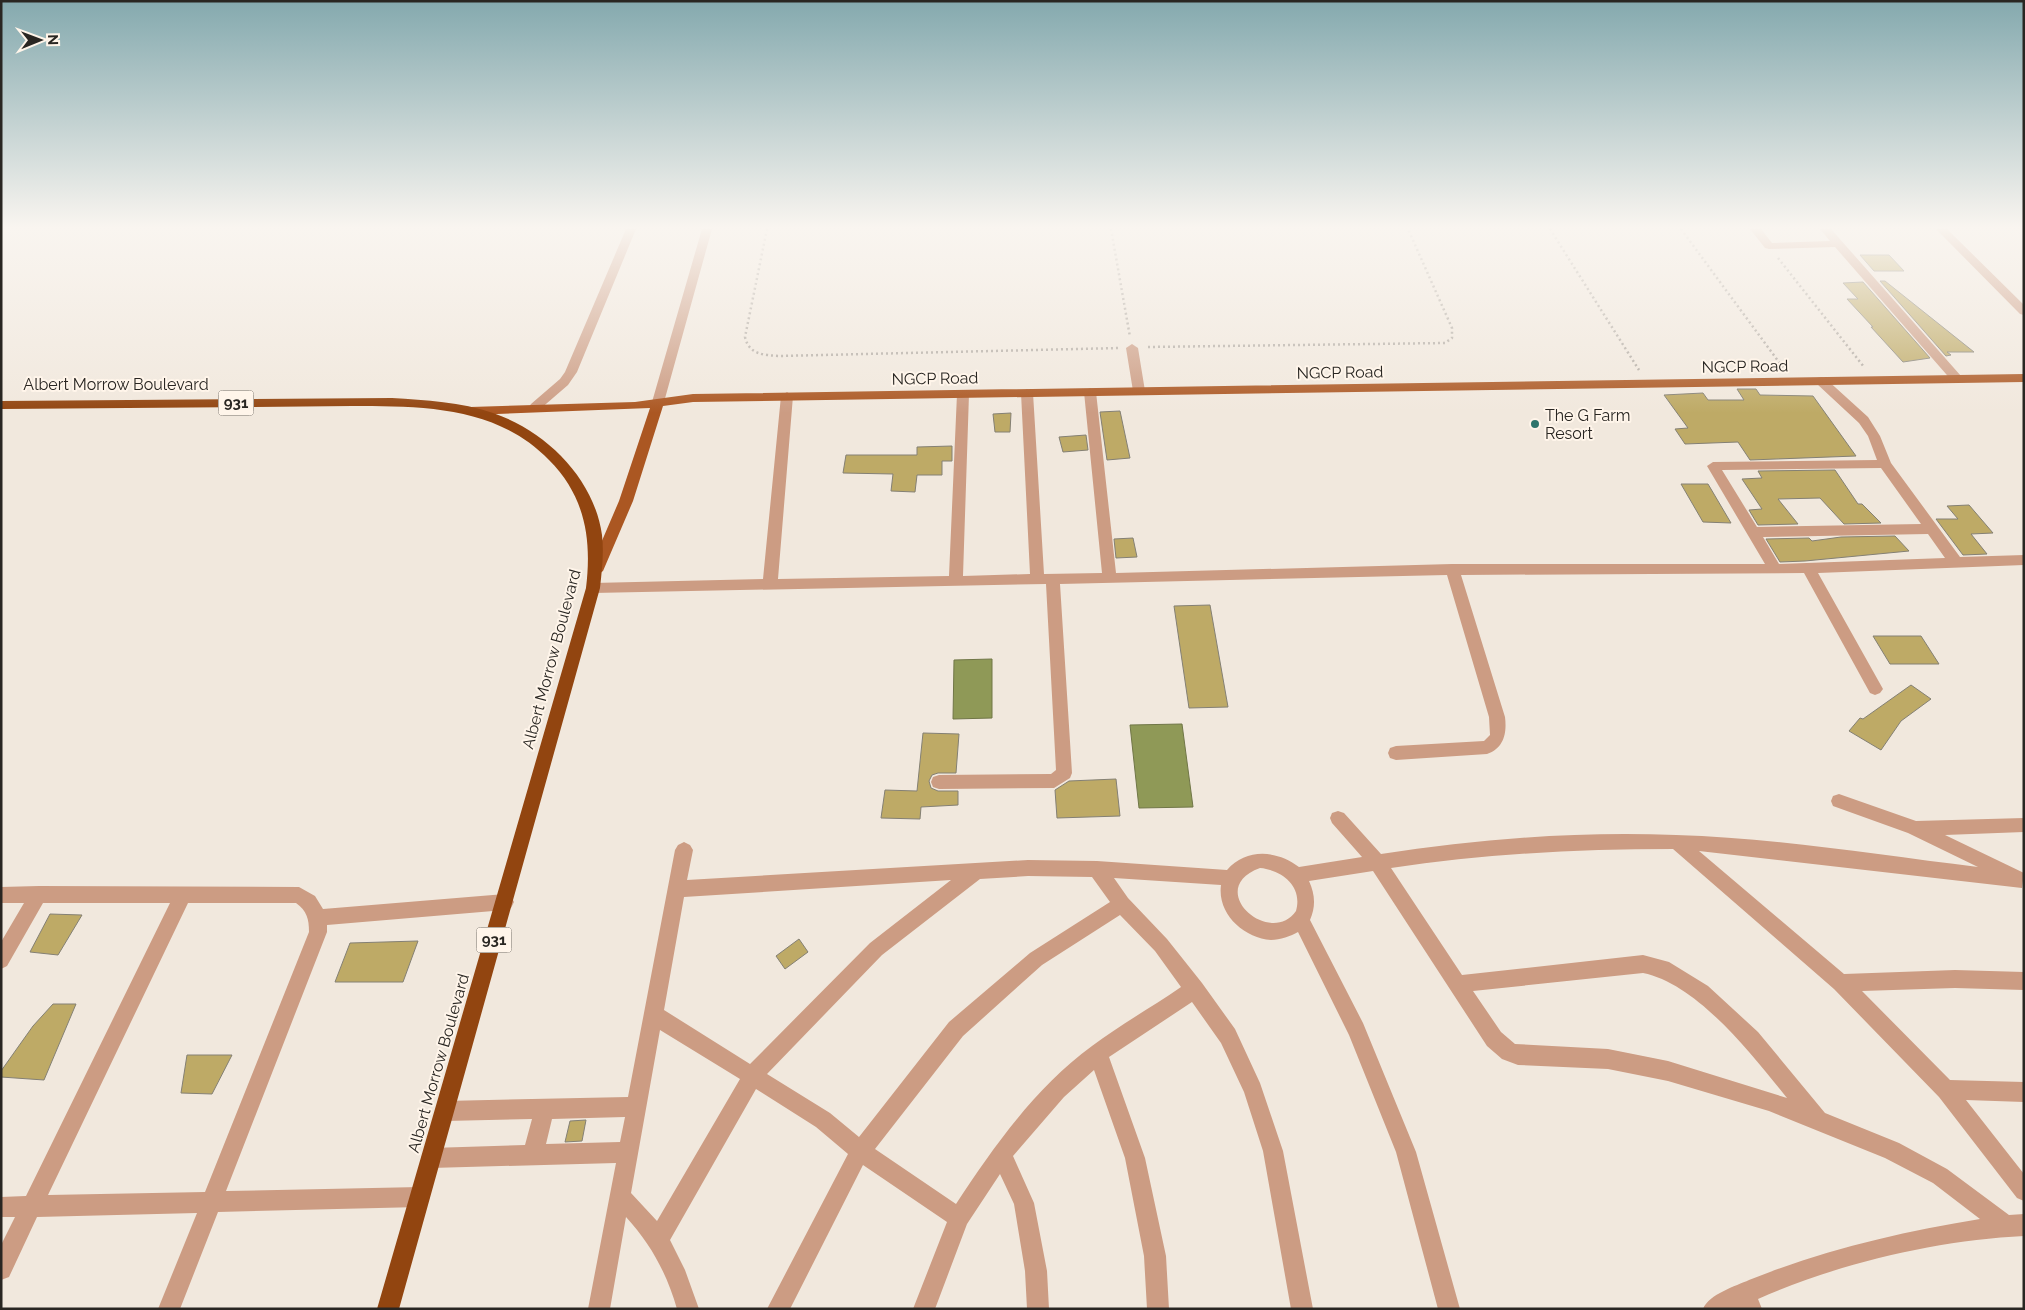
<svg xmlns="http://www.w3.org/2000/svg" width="2025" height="1310" viewBox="0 0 2025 1310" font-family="Raleway,sans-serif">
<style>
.water{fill:#8f9957;stroke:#707647}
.building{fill:#beaa66;stroke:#848074}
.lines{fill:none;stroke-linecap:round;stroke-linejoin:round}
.path{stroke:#b0a9a1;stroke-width:2.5;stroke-dasharray:2 3;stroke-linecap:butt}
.minor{fill:#cc9c83;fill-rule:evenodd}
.major{fill:#ab5722;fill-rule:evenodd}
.highway{fill:#924510;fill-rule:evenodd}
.poi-dot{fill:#2f756c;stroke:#fff5ea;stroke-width:2}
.labels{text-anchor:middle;stroke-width:4;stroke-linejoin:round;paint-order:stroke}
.shield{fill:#fff5ea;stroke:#69645e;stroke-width:1}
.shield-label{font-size:15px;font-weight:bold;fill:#292622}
.street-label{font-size:16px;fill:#292622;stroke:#fff5ea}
.poi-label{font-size:16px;fill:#292622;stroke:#fff5ea;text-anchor:start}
</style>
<rect width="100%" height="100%" fill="#f1e8dd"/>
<!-- water -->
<path class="water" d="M992,659V718L953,719L954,660Z
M1182,724L1193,807L1139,808L1130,725Z"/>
<!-- building -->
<path class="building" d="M1860,255H1889L1904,271H1874Z
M1880,281H1885L1974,352H1947L1951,355L1946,356Z
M1863,282L1930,358L1903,362L1871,327H1873L1847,299H1858L1843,283Z
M1737,389H1756L1760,395L1813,396L1856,456L1750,460L1738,442L1685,444L1675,429L1688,428L1664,395L1703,393L1708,400H1744Z
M1120,411L1130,458L1107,460L1100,412Z
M1011,413L1010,432H995L993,414Z
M1086,435L1088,450L1063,452L1059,437Z
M952,446V461H942V475H917L915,492L891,491L893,474L843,473L846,455H917V447Z
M1835,470L1858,504H1862L1881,523L1844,524L1820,498L1778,499L1798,524L1758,525L1749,510L1762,509L1742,479L1762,478L1758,471Z
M1681,484H1708L1731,523L1703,522Z
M1969,505L1993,533L1971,534L1987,554L1963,555L1936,519H1958L1947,506Z
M1895,536L1909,551L1805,561L1780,562L1766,539L1809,538L1812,541L1841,537Z
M1133,538L1137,557L1116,558L1114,539Z
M1210,605L1228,707L1189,708L1174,606Z
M1873,636H1921L1939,664H1890Z
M1911,685L1931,699L1901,721L1881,750L1849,731L1860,718L1863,719Z
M923,733L959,734L956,773H938L932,775L929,781L931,788L938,791H958V805L921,807L920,819L881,818L885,790L917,791Z
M1116,779L1120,816L1057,818L1055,790L1069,781Z
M50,914L82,915L58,955L30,952Z
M799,939L808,952L785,969L776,956Z
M418,941L403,982H335L350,943Z
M53,1004H76L44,1080L1,1077V1071L33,1026Z
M187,1055H232L212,1094L181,1093Z
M586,1120L582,1141L565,1142L570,1121Z"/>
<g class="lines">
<!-- path -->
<path class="path" d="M767,229L745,337C749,355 764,355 780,356L1119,348
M1111,229L1130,337
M1550,229L1639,370
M1681,229L1784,369
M1778,258L1864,367
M1148,347L1445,343L1452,338V328L1408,229"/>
<!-- minor -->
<path class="minor" d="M626,229H636L577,372L568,385L539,410H531L529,407L531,404L560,379L565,372Z
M702,229H712L664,402L658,406L652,402Z
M1750,229H1761L1772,243L1830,241L1820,229H1831L1961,376L1963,379L1961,382H1953L1835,247L1769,249L1765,248Z
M1936,229H1947L2024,305V315L2020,314Z
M1132,344L1138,348L1145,391L1139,395L1133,391L1126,348Z
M1821,377L1825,378L1868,417L1880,436L1891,463L1960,557L2024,555V565L1818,573L1883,689L1880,693L1875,695L1870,693L1804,573L1461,575L1505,717C1507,733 1504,748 1487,754L1396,760L1390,758L1388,753L1390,748L1396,746L1484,741L1490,735L1489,717L1447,575L1060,584L1072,773L1070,778L1054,788L939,789L933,787L931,782L933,777L939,775L1051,774L1056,770L1046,584L593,593L588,592L586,588L588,584L593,583L763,579L781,396L787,392L793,396L778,579L949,576L957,394L963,390L969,394L963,576L1030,574L1021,393L1027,389L1033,393L1044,574L1102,573L1084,392L1090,388L1096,392L1116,573L1452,564H1765L1707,466L1713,462L1877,460L1868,436L1859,423L1817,384L1815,381L1817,378ZM1881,468L1921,524L1757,527L1722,470ZM1928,534L1945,558L1779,564L1763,537Z
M1839,794L1916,821L2024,818V832L1945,835L2024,873L2022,888L1699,851L1844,974L1955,970L2024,972V990L1955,988L1862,991L1950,1080L2024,1082V1102L1966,1100L2024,1174V1201L2017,1198L1939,1097L1834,989L1673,849C1578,849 1484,854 1391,868L1462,975L1643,955L1669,962L1708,986L1758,1032L1825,1113L1899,1143L1947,1169L2009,1215L2024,1214V1236C1938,1240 1836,1264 1758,1299L1762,1309H1703C1709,1294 1736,1286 1749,1280C1824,1250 1900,1232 1980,1219L1933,1183L1885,1158L1769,1111L1668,1081L1608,1069L1518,1065L1502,1059L1487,1046L1373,871L1309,881C1315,894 1316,906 1310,920L1363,1023L1416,1152L1460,1309H1438L1396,1152L1349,1035L1298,932C1291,936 1280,940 1271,940C1244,938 1217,914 1221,885L1114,878L1128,898L1167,939L1202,983L1235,1029L1260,1083L1283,1151L1313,1309H1291L1263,1151L1244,1092L1221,1043L1192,1002L1109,1057L1145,1158L1166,1256L1169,1309H1147L1144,1256L1125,1158L1094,1070L1064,1097L1013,1156L1034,1203L1047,1271L1049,1309H1027L1025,1271L1014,1204L1000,1174L967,1224L935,1309H913L947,1222L863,1165L790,1309H767L848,1154L816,1127L756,1089L670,1240L685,1270L699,1309H677C667,1274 651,1244 626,1217L610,1309H588L616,1163L431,1168L424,1165L421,1158L424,1151L431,1148L525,1145L532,1119L445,1121L438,1118L435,1111L438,1104L445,1101L628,1097L675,850L678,845L684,842L690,845L693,850L687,880L1028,860L1097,861L1227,870C1246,848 1277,850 1299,867L1362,857L1332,823L1330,818L1332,813L1338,811L1344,813L1381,854C1478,839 1578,831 1676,835C1777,838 1878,855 1978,867L1908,833L1833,806L1831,801L1833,796ZM1260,868C1282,870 1303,886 1296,911C1270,948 1203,889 1260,868ZM1028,876L1092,877L1110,902L1030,953L949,1022L859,1137L830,1113L767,1074L882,955L980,879ZM951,880L870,943L750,1064L664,1010L684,897ZM1120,915L1155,951L1181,987C1152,1007 1120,1025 1092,1046C1036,1087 994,1146 956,1204L875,1149L963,1036L1042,965ZM1643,973C1698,984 1753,1056 1787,1098L1668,1061L1608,1049L1515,1044L1501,1032L1473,991ZM660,1030L740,1079L657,1221L631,1193ZM625,1117L620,1142L546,1144L552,1119Z
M39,886L299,887L315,896L323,909L505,894L511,896L514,902L511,908L505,910L327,925V932L226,1191L420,1187L427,1190L430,1197L427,1204L420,1207L218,1212L180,1309H158L197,1213L37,1217L9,1277L1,1280V1245L15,1217H1V1197L26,1196L170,903H43L7,966L1,969V942L24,903H1V887ZM188,903H296C307,911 309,919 309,932L205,1192L48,1195Z"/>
<!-- major -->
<path class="major" d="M2024,374V382L693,402L663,406L633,501L603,571L596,576L589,571L619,501L650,408L470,415L464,411L470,407L635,402L693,394Z"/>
<!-- highway -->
<path class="highway" d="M392,398C426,400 461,402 493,413C546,431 594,478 602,535C604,553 602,570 600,588L399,1309H377L586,588C592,539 585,496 549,460C497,406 422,406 352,406C319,406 287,407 254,407C170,408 85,408 1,409V401Z"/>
</g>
<!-- sky -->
<linearGradient id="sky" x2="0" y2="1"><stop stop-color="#84a9ae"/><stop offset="0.55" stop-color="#f9f5f0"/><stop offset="1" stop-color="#f9f5f0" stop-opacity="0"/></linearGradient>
<rect width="2025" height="413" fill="url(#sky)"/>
<!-- markers -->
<circle class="poi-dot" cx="1535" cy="424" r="5"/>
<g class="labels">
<!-- shield labels -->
<g class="shield">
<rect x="218.5" y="390.5" width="35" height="25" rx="4"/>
<rect x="476.5" y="927.5" width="35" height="25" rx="4"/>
</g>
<g class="shield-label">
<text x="236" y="408">931</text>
<text x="494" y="945">931</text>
</g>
<!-- street labels -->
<g class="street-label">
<text transform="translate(1745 366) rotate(-1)" y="6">NGCP Road</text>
<text transform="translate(1340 372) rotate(-1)" y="6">NGCP Road</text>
<text transform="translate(935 378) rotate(-1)" y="6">NGCP Road</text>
<text x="116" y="390">Albert Morrow Boulevard</text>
<text transform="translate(551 659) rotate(-75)" y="6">Albert Morrow Boulevard</text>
<text transform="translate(438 1063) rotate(-74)" y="6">Albert Morrow Boulevard</text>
</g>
<!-- poi labels -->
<g class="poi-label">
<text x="1545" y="421">The G Farm<tspan x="1545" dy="18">Resort</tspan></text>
</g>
</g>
<!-- border -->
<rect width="2025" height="1310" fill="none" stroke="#292622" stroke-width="5"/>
<!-- north arrow -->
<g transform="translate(40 40) rotate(89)" stroke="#fff5ea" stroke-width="4" paint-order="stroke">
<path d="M0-4L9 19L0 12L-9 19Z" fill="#292622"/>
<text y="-8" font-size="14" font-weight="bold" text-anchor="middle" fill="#292622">N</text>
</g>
</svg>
